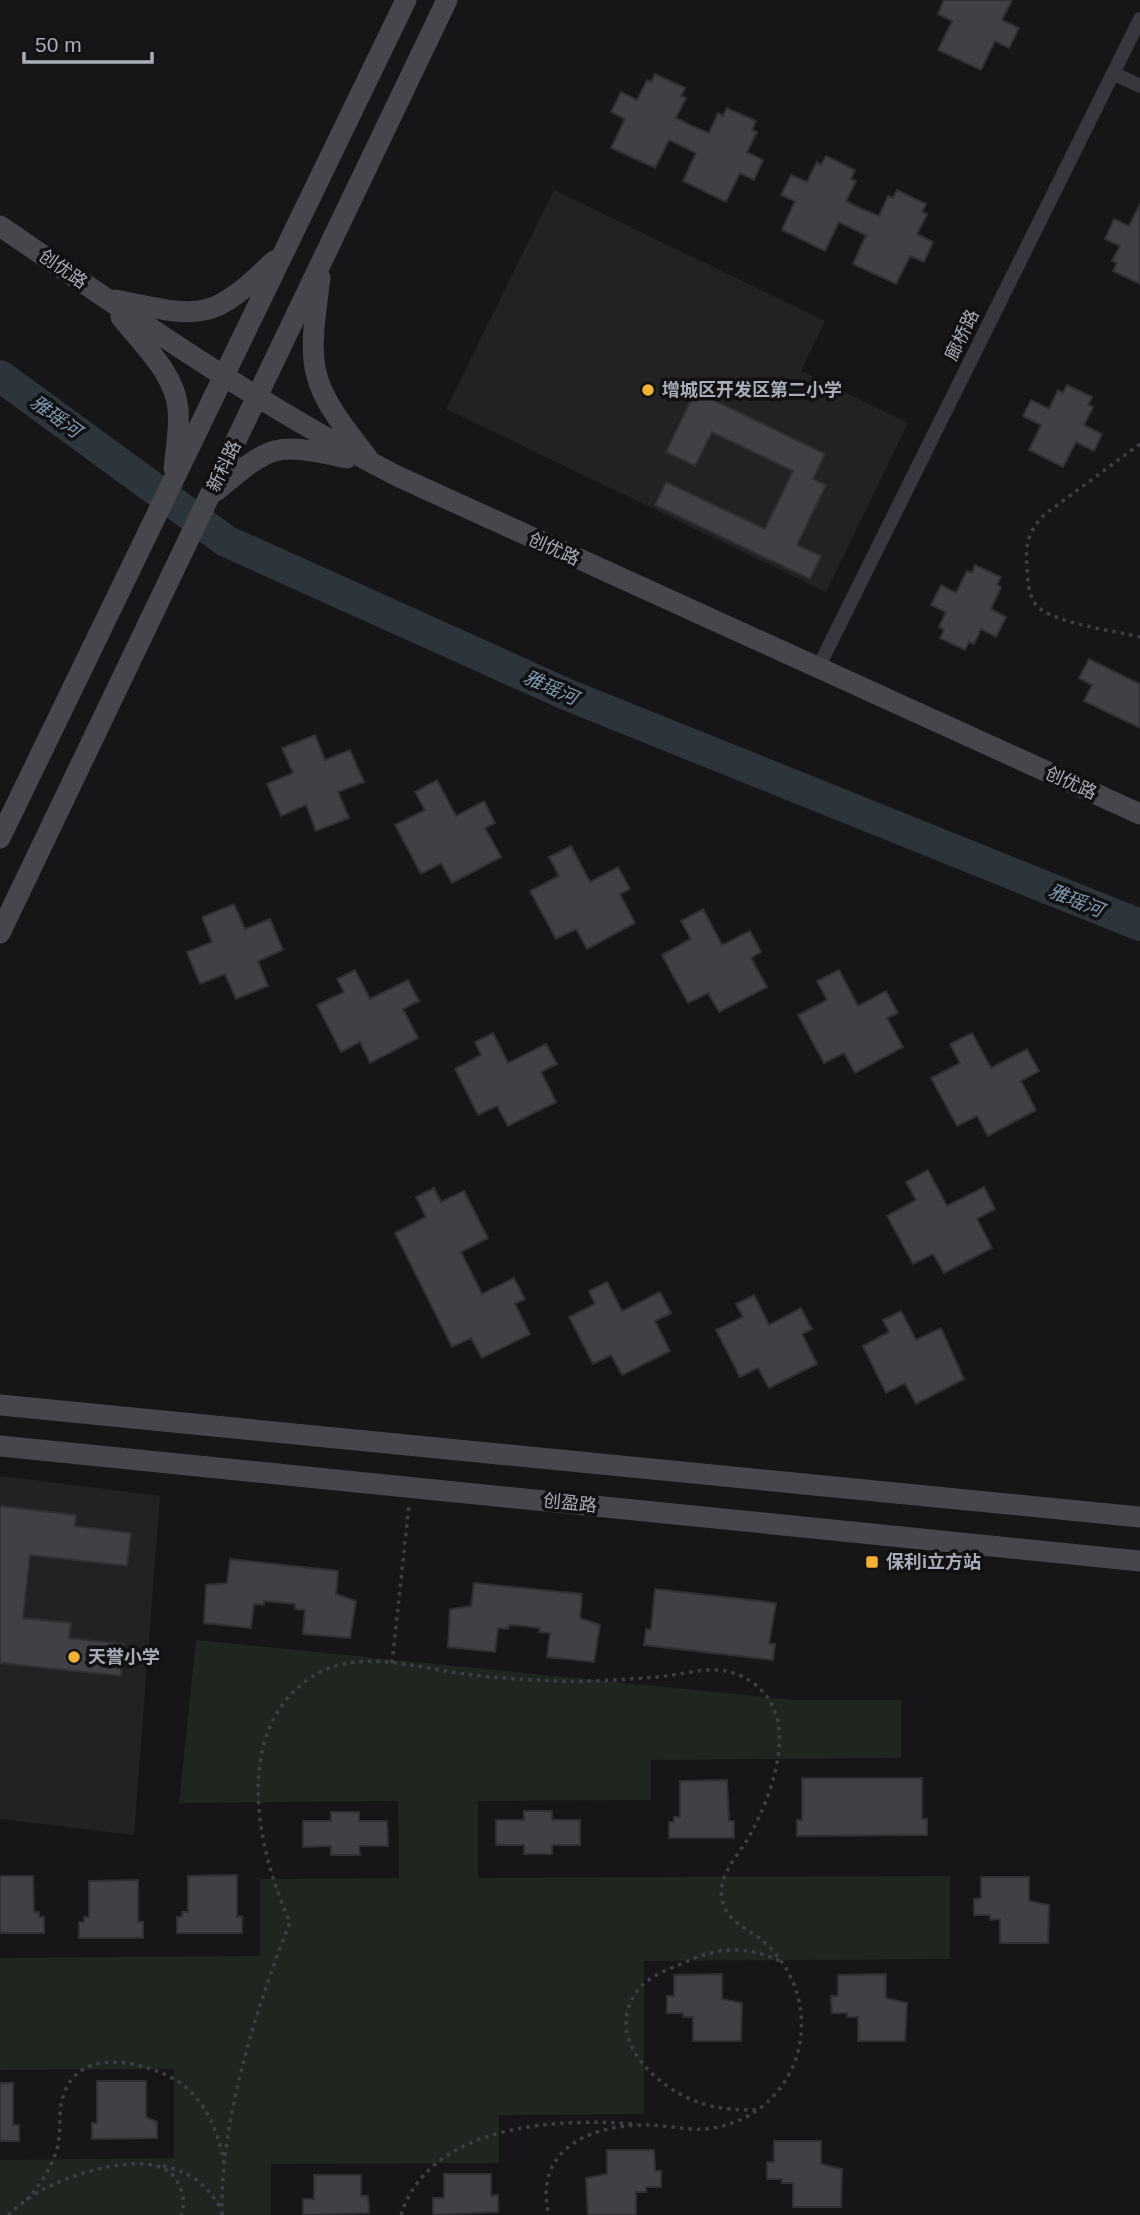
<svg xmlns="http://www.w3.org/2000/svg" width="1140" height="2215" viewBox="0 0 1140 2215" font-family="Arial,'Noto Sans SC',sans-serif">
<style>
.built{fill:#222225}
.green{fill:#1e261f}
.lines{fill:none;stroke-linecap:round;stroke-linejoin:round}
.river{stroke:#2c353c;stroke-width:32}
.building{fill:#404145;stroke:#303034;stroke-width:2}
.path{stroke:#3d3f44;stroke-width:3.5;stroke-dasharray:3.5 5;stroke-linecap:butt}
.street{stroke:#37383d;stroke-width:14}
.secondary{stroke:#45474d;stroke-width:21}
.poi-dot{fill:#f2b134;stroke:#111113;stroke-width:2.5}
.labels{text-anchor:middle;stroke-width:7;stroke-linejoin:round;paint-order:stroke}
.street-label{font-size:18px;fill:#a8adb8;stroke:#111113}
.poi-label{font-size:18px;font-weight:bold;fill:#a8adb8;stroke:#111113;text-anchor:start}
.water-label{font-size:19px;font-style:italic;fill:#7f9bb3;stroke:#111113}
</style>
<rect width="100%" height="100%" fill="#161618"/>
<!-- built -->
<path class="built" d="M554,190L825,321L801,371L908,423L826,592L446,409Z
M0,1476L160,1496L134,1835L0,1819Z"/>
<!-- green -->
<path class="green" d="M196,1640L794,1700H901V1758L651,1760V1800L478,1801V1878L950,1876V1959L644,1961V2114L499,2115V2163L271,2164V2215H0V2160L174,2158V2069L0,2070V1958L260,1956V1879L399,1878L398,1801L179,1803Z"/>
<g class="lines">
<!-- river -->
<path class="river" d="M0,376L226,541L568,695L1140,925"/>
</g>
<!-- building -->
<path class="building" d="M944,0H1012L1002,20L1019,28L1009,48L995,41L981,70L938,50L952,21L938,14Z
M655,74L685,88L681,96L686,98L676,118L692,126L709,133L718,113L723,116L727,108L756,121L752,130L757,132L747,152L763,160L754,180L740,173L726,202L683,181L696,153L669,140L655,168L611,148L625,119L611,112L621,92L637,100L647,80L651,82Z
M826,156L855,170L851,179L856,181L846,201L862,209L879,216L888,196L893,198L897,190L926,204L922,212L927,214L917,234L933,242L924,262L910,256L896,284L853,264L866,235L853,229L839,222L825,251L782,230L795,201L781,195L791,175L807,182L817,162L821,165Z
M1140,204V284L1113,271L1117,263L1112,261L1120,246L1105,239L1114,219L1129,226Z
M1067,385L1092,397L1088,405L1093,407L1084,425L1102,434L1094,451L1076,442L1063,467L1029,450L1041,425L1023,416L1031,400L1049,409L1058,390L1063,393Z
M695,391L825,454L813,479L826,485L797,545L821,556L810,579L655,505L666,482L765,529L793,471L712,432L695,466L666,452Z
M975,565L1001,577L997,585L1001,587L991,609L1006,617L996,637L981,629L974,644L969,642L965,650L940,638L944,630L939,627L946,612L931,605L941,585L956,593L967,571L972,573Z
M1089,659L1140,684V728L1084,701L1092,685L1079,678Z
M315,735L325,760L350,750L364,782L338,792L349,818L316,831L306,805L281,816L267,784L293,773L282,748Z
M437,780L456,816L484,801L495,823L485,828L501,857L452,883L441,863L421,874L395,825L425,810L415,792Z
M571,846L590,882L618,867L630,889L620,894L635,923L587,949L576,929L556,939L530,891L559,876L549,857Z
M234,904L245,929L270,919L283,950L258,961L268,986L236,999L225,974L200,984L187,952L212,942L202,917Z
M703,909L722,945L750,931L761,952L751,958L767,987L719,1012L708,993L688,1003L662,955L691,939L681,921Z
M355,970L370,999L408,980L419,1001L403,1009L418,1038L370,1063L360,1042L341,1052L317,1005L344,992L337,979Z
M839,970L858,1006L886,991L898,1013L887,1018L903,1047L855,1073L844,1053L824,1063L798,1015L827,1000L817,981Z
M493,1033L508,1063L546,1044L557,1064L541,1072L556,1102L508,1126L497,1106L478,1115L455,1069L481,1055L475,1042Z
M972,1033L991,1068L1027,1049L1039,1071L1021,1081L1036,1110L988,1136L977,1116L957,1126L931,1078L960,1063L950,1044Z
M928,1170L947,1206L984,1187L995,1209L977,1219L992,1248L944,1273L933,1254L913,1264L887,1216L916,1200L906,1182Z
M434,1188L441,1202L464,1191L488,1238L461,1252L482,1294L514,1278L525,1299L515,1304L530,1334L482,1358L471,1338L452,1347L395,1233L426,1217L416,1197Z
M607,1282L622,1311L660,1292L671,1313L655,1321L670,1351L622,1375L611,1355L593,1364L569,1317L595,1304L589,1291Z
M754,1295L769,1325L801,1308L812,1329L802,1334L817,1364L769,1388L758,1368L740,1377L716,1330L743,1317L736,1304Z
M901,1311L916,1340L941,1328L964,1379L916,1404L905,1383L886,1393L863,1346L889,1332L883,1320Z
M0,1506L76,1515L75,1526L131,1533L127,1566L30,1555L23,1618L71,1623L69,1638L124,1644L121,1676L0,1663Z
M230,1559L338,1571L336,1594L356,1601L350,1638L303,1634L305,1610L295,1609V1604L264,1601V1605L254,1604L251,1628L204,1623L206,1585L227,1583Z
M474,1583L582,1594L580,1618L600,1625L594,1662L547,1657L550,1633L539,1632L540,1628L524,1626L509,1625L508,1629L498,1628L495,1652L448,1647L450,1609L471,1606Z
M655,1589L776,1603L769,1644H775L773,1660L644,1645L646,1629L651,1630Z
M802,1778H922V1819H927V1835L797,1836V1820H802Z
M727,1780L729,1821H734V1838H669V1822H674V1817H680V1781Z
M524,1811H552V1820H580V1845H552V1854H524V1845H496V1820H524Z
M331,1812H359V1821H387L388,1846H359L360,1855H331V1846L303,1847V1821H331Z
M237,1875V1917L242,1916V1933H177V1917H182V1912H188V1876Z
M0,1876H33L34,1912H39V1917H44V1933H0Z
M981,1877H1029V1901L1049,1905L1048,1943H1000V1919L990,1920V1915H974V1899L981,1898Z
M138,1880V1922H143V1938H79V1922H84V1917H89V1881Z
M722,1974V1999L742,2003L741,2041H693V2017H683V2013H667V1996H674V1975Z
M886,1974V1998L907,2003L905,2041H858V2017H847V2013H832L831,1996H838V1975Z
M97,2081H146V2117L157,2122V2138L92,2139V2123H97Z
M0,2083H13V2125H19V2141H0Z
M774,2141H821V2164L842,2169L841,2207H793V2183H782V2179H767V2162H774Z
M607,2150H654L655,2171H661V2187H646V2192H636V2215H588L586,2178L607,2174Z
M444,2174H491V2196L498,2195V2212L433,2215V2198H444Z
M314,2175H361V2196H368L369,2213L303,2215V2199H314Z"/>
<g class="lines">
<!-- path -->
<path class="path" d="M1140,444L1045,514C1028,531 1025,545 1027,568C1028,581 1028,594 1036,605C1051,623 1116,631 1140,637
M392,1663L409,1505
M756,2110C736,2110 716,2109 698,2102C655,2087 602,2037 638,1990C649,1976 667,1970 683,1963C718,1947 745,1945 780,1961
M163,2166C189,2171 207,2185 220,2207
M27,2200C40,2184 51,2169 57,2149C62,2130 57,2109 65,2091C81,2051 132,2060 164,2074C200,2089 218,2126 224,2163
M8,2215C20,2204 33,2194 48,2187C75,2173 155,2147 176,2179C183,2191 186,2202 181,2215
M222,2215C220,2121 256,2009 290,1922C258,1852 232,1736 306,1681C352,1646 412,1667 465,1674C489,1677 514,1679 539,1680C581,1683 624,1680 666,1676C682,1674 701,1669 717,1670C737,1671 757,1682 768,1698C794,1735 770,1798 751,1833C740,1854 717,1875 722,1900C727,1922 747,1928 763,1941C815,1986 815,2067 759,2109C744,2120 723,2128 704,2129C687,2130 669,2126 652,2125C595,2123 532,2147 549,2215
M401,2215C430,2123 558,2118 637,2124"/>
<!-- street -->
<path class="street" d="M1113,73L1140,86
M818,668L1140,19"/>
<!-- secondary -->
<path class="secondary" d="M0,226C130,315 257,404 397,476L1140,814
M320,278C307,372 308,382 367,457
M115,300C201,317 209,324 274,261
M121,317C142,344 175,373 178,409C180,428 176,449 174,469
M216,491C272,444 274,442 347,458
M0,838L406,0
M0,933L447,0
M0,1405L1140,1517
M0,1446L1140,1561"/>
</g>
<!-- markers -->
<g class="poi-dot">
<circle cx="648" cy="390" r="7"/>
<rect x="865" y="1555" width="14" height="14" rx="3.5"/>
<circle cx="74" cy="1657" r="7"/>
</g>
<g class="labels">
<!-- street labels -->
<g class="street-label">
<text transform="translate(63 269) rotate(35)" y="6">创优路</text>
<text transform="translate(962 335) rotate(-64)" y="6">廊桥路</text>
<text transform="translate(224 466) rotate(-64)" y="6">新科路</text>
<text transform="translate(554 549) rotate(24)" y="6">创优路</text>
<text transform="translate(1071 783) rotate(24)" y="6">创优路</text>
<text transform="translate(570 1503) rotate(6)" y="6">创盈路</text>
</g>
<!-- poi labels -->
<g class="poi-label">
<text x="662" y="396">增城区开发区第二小学</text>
<text x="886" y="1568">保利i立方站</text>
<text x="88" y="1663">天誉小学</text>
</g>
<!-- water labels -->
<g class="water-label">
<text transform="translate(56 416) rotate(36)" y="7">雅瑶河</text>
<text transform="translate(551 687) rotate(24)" y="7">雅瑶河</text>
<text transform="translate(1076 900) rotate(22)" y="7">雅瑶河</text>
</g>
</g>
<!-- scale -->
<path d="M24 52v10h128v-10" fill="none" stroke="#a8adb8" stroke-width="3.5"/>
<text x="35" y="52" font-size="21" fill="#a8adb8" stroke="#111113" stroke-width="5" paint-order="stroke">50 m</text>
</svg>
